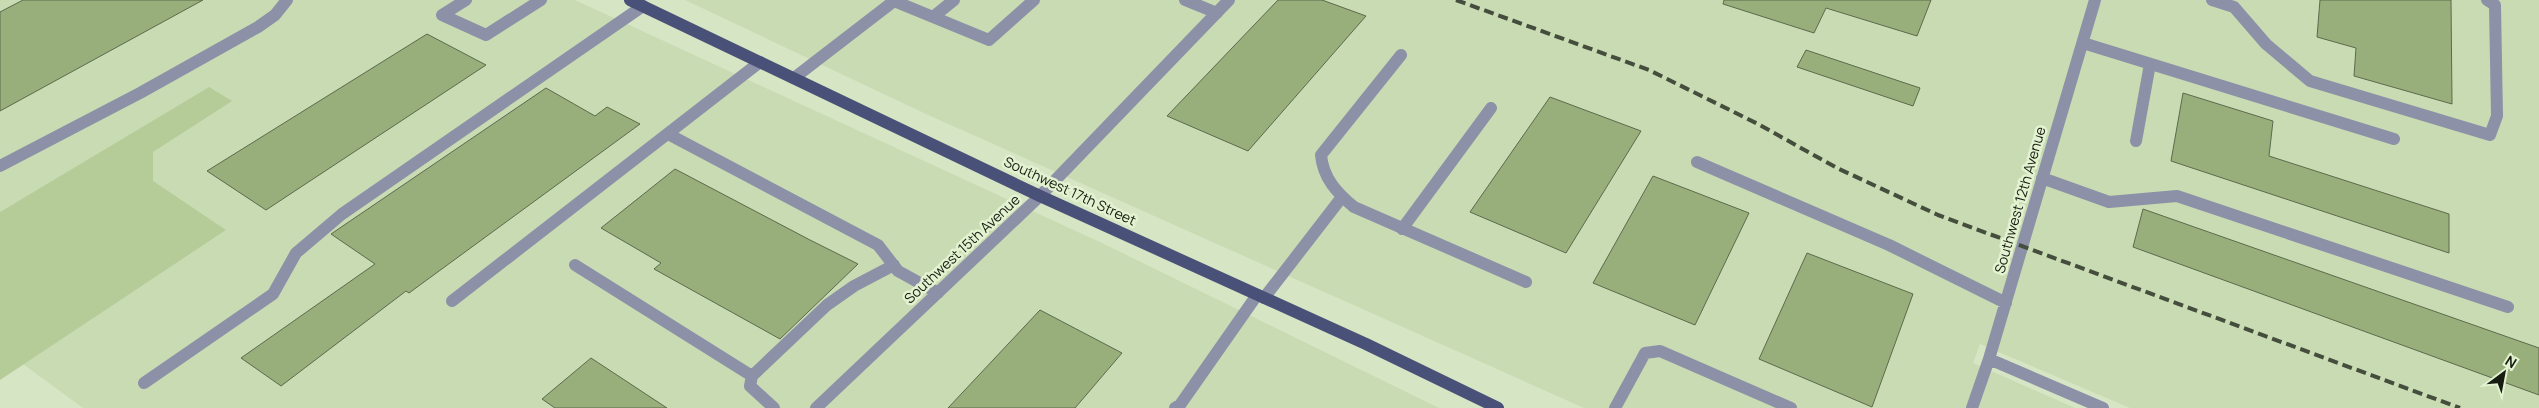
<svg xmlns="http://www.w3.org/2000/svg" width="2539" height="408" viewBox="0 0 2539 408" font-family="Manrope,sans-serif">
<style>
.built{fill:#c8dbb2}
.green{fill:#b5cc99}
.building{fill:#98af7b;stroke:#5d6a4d}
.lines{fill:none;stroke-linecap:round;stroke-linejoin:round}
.minor{stroke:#8c91a8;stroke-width:12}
.major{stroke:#495178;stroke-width:12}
.rail{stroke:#454d3c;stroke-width:4;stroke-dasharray:10 5;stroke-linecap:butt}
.labels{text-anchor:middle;stroke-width:5;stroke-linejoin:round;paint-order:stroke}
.street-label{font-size:14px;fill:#161c10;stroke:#e3f3d1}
</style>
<rect width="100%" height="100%" fill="#d6e5c4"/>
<!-- built -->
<path class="built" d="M0,0H575L1104,244L1439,408H83L23,364L226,230L153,182V152L209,87L0,212Z
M685,0H2539V408H2130L1980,344L1973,363L2075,408H1584L926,114Z"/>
<!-- green -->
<path class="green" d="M209,87L232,101L153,152V181L226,230L0,380V212Z"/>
<!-- building -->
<path class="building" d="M23,0H203L0,111V12Z
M1278,0H1322L1366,16L1248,151L1167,116Z
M1724,0H1931L1917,36L1826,8L1814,33L1723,4Z
M2320,0H2451L2452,104L2354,76L2356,48L2317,37Z
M427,34L486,65L266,210L207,171Z
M1806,50L1920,88L1913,106L1797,67Z
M546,88L595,116L607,107L640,124L409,293L406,291L281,386L241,358L375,264L331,234Z
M2183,93L2273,121L2269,156L2449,214V253L2171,161Z
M1550,97L1641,131L1566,253L1470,212Z
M675,169L810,240L858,264L780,339L654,269L661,263L601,228Z
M1653,176L1749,213L1695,325L1593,283Z
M2143,209L2539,348V395L2133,247Z
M1807,253L1913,294L1872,407L1759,359Z
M1040,310L1122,353L1075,408H948Z
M591,358L667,408H555L542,399Z"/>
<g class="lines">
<!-- minor -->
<path class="minor" d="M466,0L442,15L486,35L541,0
M1185,0L1217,13
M2212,0L2234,7L2266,44L2310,81L2490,135L2497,116L2495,5L2487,0
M933,17L954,0
M2083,43L2394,139
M1401,55L1321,155C1323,178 1337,193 1354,207L1526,282
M794,78L894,1L989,40L1034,0
M668,134L878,245L898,271L938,293
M2136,141L2150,64
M1697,162L1889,245L2006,303
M0,166L140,93L258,27L275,15L287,0
M2042,178L2109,202L2177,196L2508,307
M1402,229L1491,108
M575,265L752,376
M1264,298L1342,197
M452,301L760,62
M1989,359L2103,408
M144,383L273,294L296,253L342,214L643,6
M774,408L750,386L752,376L827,305L854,286L894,265
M816,408L1040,196L1229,0
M1175,408L1180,405L1257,295
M1615,408L1645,353L1660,351L1791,408
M1972,408L1989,359L2095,0"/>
<!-- major -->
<path class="major" d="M630,0L1040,196L1366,344L1498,408"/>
<!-- rail -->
<path class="rail" d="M1456,0L1649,70L1758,124L1837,168L1938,215L2460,408"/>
</g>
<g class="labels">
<!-- street labels -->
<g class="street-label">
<text transform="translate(1070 191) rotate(25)" y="5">Southwest 17th Street</text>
<text transform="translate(2020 200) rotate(-74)" y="5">Southwest 12th Avenue</text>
<text transform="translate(962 249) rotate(-43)" y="5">Southwest 15th Avenue</text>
</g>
</g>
<!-- north arrow -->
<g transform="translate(2504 373) rotate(32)" stroke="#e3f3d1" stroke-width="4" paint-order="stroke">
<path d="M0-4L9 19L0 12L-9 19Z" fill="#161c10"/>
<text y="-8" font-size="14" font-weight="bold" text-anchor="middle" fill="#161c10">N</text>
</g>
</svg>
